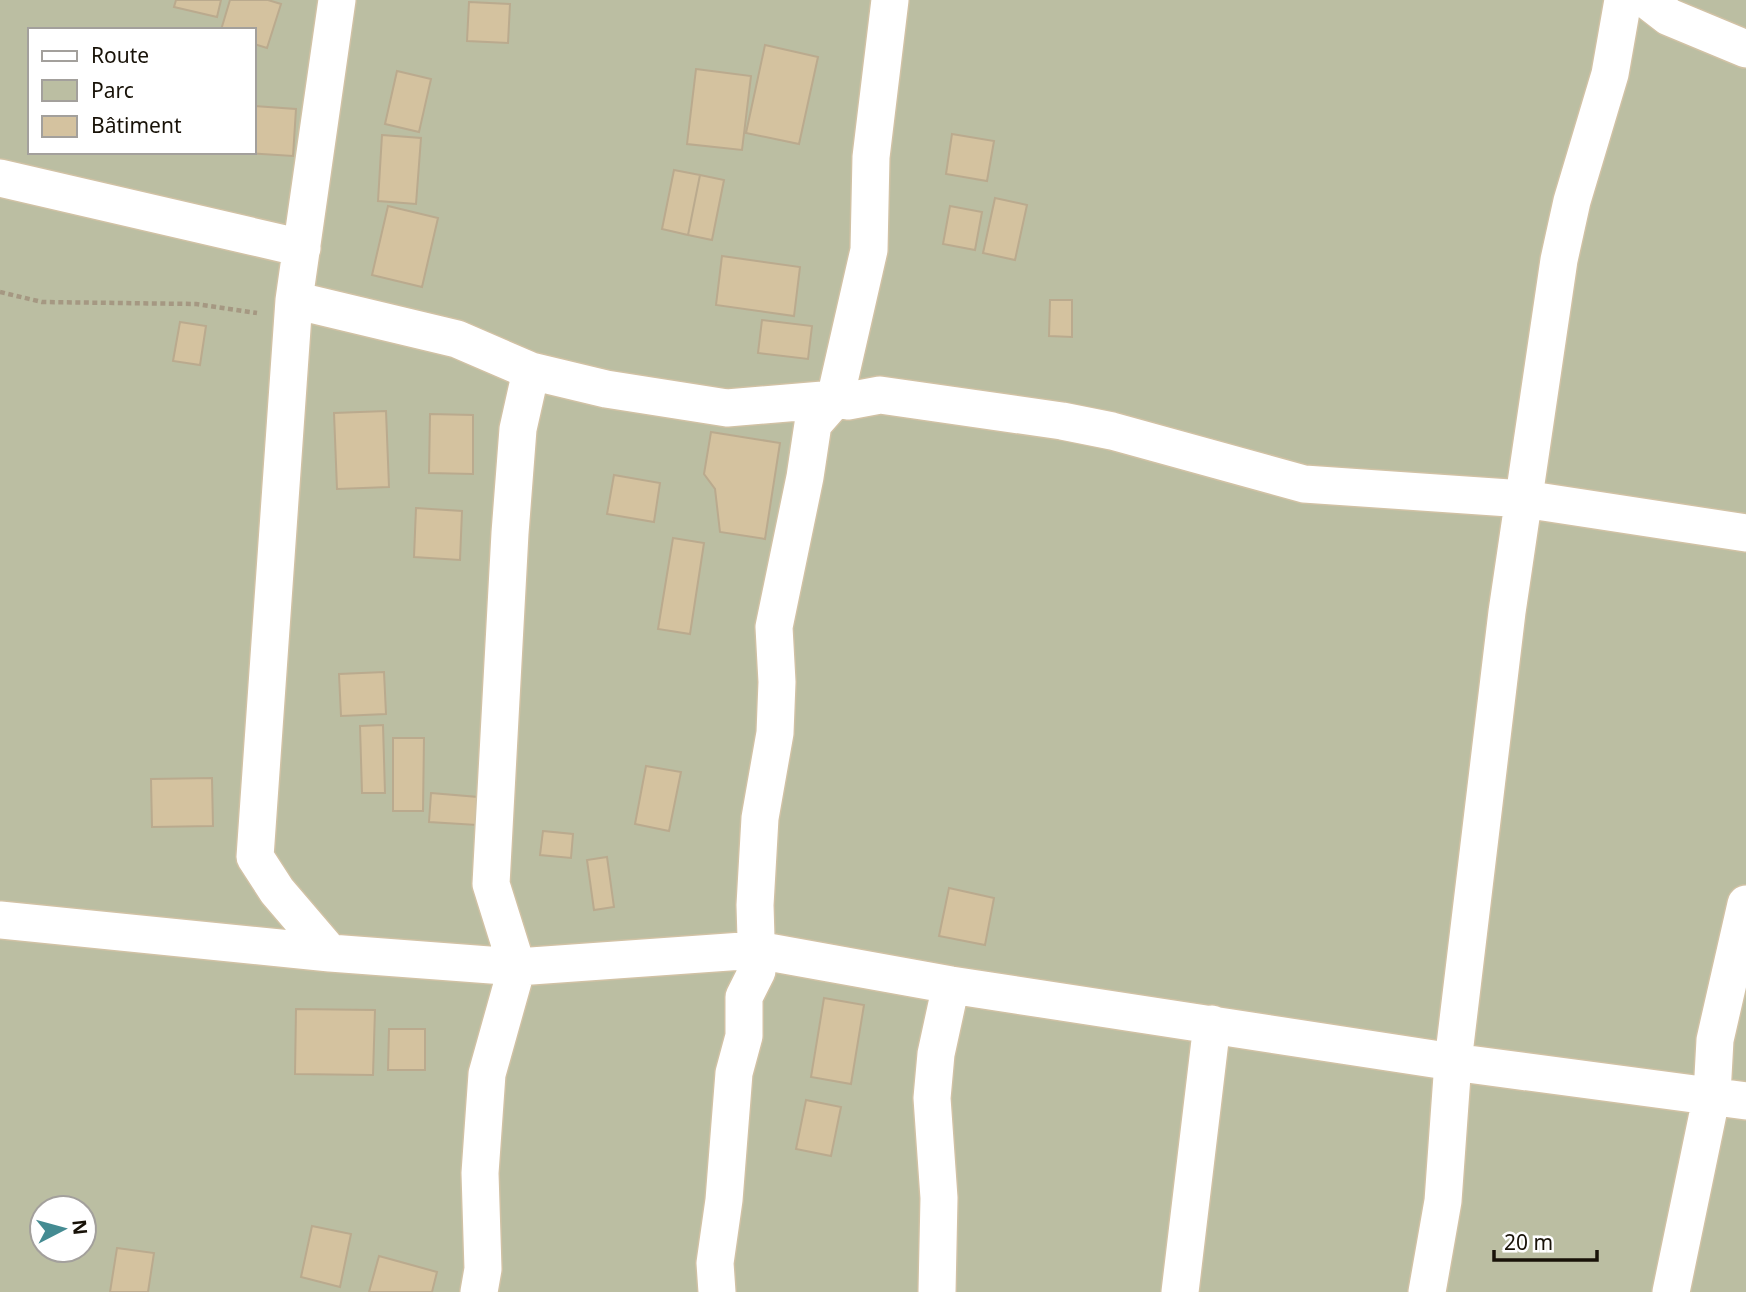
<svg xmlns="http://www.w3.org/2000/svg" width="1746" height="1292" viewBox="0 0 1746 1292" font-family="'Noto Sans',sans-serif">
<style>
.green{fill:#bbbea2;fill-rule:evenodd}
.building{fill:#d4c29f;stroke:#baaa8e;stroke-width:2}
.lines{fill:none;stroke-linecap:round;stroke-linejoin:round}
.minor-casing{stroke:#d1c2a5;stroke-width:40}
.path{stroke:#a59882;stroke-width:4.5;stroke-dasharray:5 3.5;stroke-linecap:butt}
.minor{stroke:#fff;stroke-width:37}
</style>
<rect width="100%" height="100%" fill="#fbeacd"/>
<!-- green -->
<path class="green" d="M0,0H1746V1292H0ZM30,30H254V152H30ZM42,1208H84V1250H42Z"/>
<!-- building -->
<path class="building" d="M176,0H221L217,17L174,7Z
M230,0H268L281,4L267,48L254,44V30H221Z
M469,2L510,4L508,43L467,41Z
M765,45L818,57L799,144L746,133Z
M696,69L751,76L742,150L687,144Z
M397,71L431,79L419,132L385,124Z
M254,106L296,109L293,156L233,152H254Z
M952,134L994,141L987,181L946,174Z
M382,135L421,138L416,204L378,201Z
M674,170L700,175L688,235L662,229Z
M700,175L724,180L712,240L688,235Z
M995,198L1027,205L1015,260L983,253Z
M388,206L438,218L422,287L372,275Z
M950,206L982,212L975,250L943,244Z
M722,256L800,267L794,316L716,305Z
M1050,300H1072V337L1049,336Z
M762,320L812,326L808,359L758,353Z
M180,322L206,326L200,365L173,361Z
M386,411L389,487L337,489L334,413Z
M430,414L473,415V474L429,473Z
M711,432L780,443L765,539L720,532L715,489L704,474Z
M614,475L660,483L654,522L607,514Z
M416,508L462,511L460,560L414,557Z
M673,538L704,543L690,634L658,629Z
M384,672L386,714L341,716L339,674Z
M383,725L385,793H362L360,726Z
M393,738H424L423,811H393Z
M646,766L681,772L669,831L635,824Z
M212,778L213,826L152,827L151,779Z
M431,793L478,797L477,825L429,822Z
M543,831L573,834L571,858L540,855Z
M607,857L614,907L594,910L587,860Z
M949,888L994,898L985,945L939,936Z
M824,998L864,1005L851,1084L811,1077Z
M296,1009L375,1010L373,1075L295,1074Z
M389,1029H425V1070H388Z
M806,1100L841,1107L831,1156L796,1149Z
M312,1226L351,1234L340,1287L301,1277Z
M117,1248L154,1253L148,1292H110Z
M379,1256L437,1272L432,1292H369Z"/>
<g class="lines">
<defs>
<path id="minor" d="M1647,0L1669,17L1746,49
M0,178L302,248
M294,300L457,339L531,371L606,389L727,408L835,399L848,401L880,395L1062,421L1112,431L1304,484L1524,499L1746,533
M0,920L330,953L517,967L757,950L951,985L1453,1062L1746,1101
M330,953L277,891L255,857L294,300L337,0
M479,1292L483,1269L480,1173L487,1074L517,967L491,884L510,533L518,429L531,371
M717,1292L715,1263L724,1200L734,1073L744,1036V997L757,971L755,905L760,818L775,733L777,682L774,627L805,477L813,424L835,399L869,250L871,157L890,0
M937,1292L939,1198L932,1098L936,1054L951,985
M1180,1292L1212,1024
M1427,1292L1443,1201L1453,1062L1507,612L1559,260L1572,201L1610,74L1623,0
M1671,1292L1712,1094L1715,1040L1746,904"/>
</defs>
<!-- minor casing -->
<use href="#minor" class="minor-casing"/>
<!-- path -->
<path class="path" d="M0,292L42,302L196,304L257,313"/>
<!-- minor -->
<use href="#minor" class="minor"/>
</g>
<!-- legend -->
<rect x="28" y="28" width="228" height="126" fill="#ffffff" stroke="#a3a09c" stroke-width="2"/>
<rect x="42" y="51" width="35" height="10" fill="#ffffff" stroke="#a3a09c" stroke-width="2"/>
<text x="91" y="63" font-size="21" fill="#181208">Route</text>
<rect x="42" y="80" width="35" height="21" fill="#bbbea2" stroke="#a3a09c" stroke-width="2"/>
<text x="91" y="98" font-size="21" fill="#181208">Parc</text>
<rect x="42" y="116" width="35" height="21" fill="#d4c29f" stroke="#a3a09c" stroke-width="2"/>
<text x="91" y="133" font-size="21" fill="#181208">Bâtiment</text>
<!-- north arrow -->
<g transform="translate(63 1229) rotate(84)"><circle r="33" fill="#ffffff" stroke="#a3a09c" stroke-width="2"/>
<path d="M0-5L12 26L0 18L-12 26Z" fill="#448b92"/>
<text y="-10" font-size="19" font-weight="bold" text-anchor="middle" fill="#181208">N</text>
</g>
<!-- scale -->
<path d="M1494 1250v10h103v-10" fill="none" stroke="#181208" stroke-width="3.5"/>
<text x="1504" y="1250" font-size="21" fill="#181208" stroke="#ffffff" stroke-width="5" paint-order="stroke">20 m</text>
</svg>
